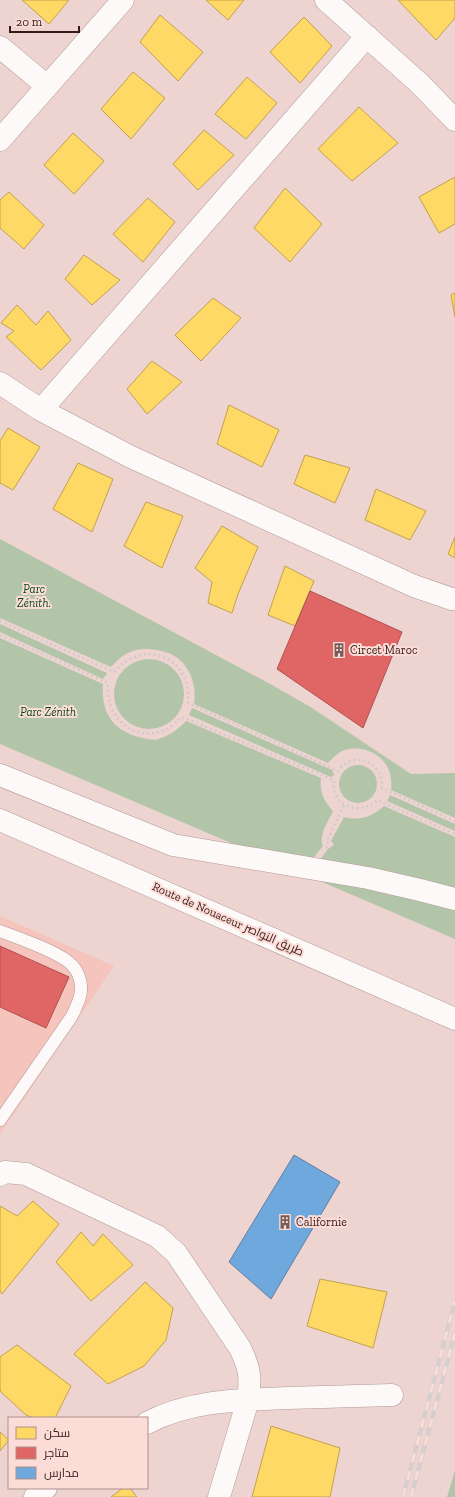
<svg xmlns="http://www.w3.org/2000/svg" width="455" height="1497" viewBox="0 0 455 1497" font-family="'Zilla Slab',Cairo,serif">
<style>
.built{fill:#f5c4bd}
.green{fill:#b2c5a9}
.homes{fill:#ffd966;stroke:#c3a04f}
.shops{fill:#e06666;stroke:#ae504f}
.schools{fill:#6fa8dc;stroke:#5e7ea1}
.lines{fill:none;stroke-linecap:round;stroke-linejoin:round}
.service-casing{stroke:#b19996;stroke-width:13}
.minor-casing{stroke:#b19996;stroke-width:23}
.trunk-casing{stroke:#b19996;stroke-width:23}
.path{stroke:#d2cac9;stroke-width:2.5;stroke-dasharray:2 3;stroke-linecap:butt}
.service{stroke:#fcf9f8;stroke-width:12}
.minor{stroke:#fcf9f8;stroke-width:22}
.trunk{stroke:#fcf9f8;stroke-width:22}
.rail-casing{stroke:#d7cfce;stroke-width:4.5}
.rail{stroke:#fcdcd7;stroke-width:3;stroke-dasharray:9;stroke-linecap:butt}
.labels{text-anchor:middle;stroke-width:4;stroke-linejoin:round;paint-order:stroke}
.park-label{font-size:12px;font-style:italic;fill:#034a1b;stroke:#fcdcd7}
.poi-label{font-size:12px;fill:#381b18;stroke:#fcdcd7;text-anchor:start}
.street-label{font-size:12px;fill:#381b18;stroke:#fcdcd7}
</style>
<rect width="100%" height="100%" fill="#edd4d0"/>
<!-- built -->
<path class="built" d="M0,916L114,966L0,1134Z"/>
<!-- green -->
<path class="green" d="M0,539L272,685L309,706L411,774L454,773L455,774V818L391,790C392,783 391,774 388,768C381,753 361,745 345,750C338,752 333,758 328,763L194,704C197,685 190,665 173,655C170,653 165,652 161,651C151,648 137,648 128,653C121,656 116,662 111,667L0,618Z
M0,624L107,673L103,679L0,632Z
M0,638L103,684C100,721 122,737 155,740C167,737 178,730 186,721L321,778C319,791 324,802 333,811C329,820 318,836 323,846L301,873L0,744Z
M114 694a35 35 0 1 1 70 0a35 35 0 1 1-70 0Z
M192,708L332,770L334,775L331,777L189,715Z
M339 784a19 19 0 1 1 38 0a19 19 0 1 1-38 0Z
M390,795L455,824V831L387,801Z
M384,806L455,837V939L313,878L312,871L328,849L334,845L331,841L344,817C361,821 371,817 384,806Z
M455,1470V1497H447Z"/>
<!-- homes -->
<path class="homes" d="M22,0H69L49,24Z
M206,0H244L228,20Z
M398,0H455V18L436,40Z
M160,15L203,52L178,81L140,42Z
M304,17L332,46L300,83L270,52Z
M133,72L165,98L131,139L101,109Z
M247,77L277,103L246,139L215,114Z
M359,107L398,143L352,181L318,149Z
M204,130L234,155L198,190L173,164Z
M73,133L104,161L74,194L44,165Z
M455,177V224L439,233L419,197Z
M285,188L322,224L290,262L254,228Z
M9,192L44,225L24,249L0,228V200Z
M148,198L175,222L143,262L113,234Z
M84,255L120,280L92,305L65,279Z
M455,293V317L451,295Z
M213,298L241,318L201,361L175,335Z
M17,305L36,325L48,311L71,340L41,370L6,337L14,331L1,323Z
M152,361L182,382L147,414L127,389Z
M229,405L279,430L262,467L217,444Z
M8,428L40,447L13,490L0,483V441Z
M305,455L350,468L335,503L294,484Z
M78,463L113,479L92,532L53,509Z
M376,489L426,511L410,540L365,520Z
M146,502L183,516L162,568L124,546Z
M222,526L258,547L238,594L232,613L208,603L212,582L195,568Z
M455,537V558L448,554Z
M285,566L314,581L295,626L268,615Z
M33,1201L59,1224L2,1294L0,1291V1206L17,1216Z
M81,1232L93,1246L103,1234L133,1265L91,1301L56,1262Z
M320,1279L387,1292L373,1348L307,1326Z
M145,1282L173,1308L166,1340L144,1366L108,1384L74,1354Z
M17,1345L71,1386L55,1418H33L26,1415L0,1391V1357Z
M271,1426L340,1448L330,1497H252Z
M0,1432L9,1440L0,1451Z
M123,1488H130L137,1497H111Z"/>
<!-- shops -->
<path class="shops" d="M310,591L402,632L363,728L277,669Z
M0,946L69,977L46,1028L0,1007Z"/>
<!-- schools -->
<path class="schools" d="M294,1155L340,1182L271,1299L229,1262Z"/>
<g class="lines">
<defs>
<path id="service" d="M0,931C18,938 60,952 72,965C77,970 81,979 81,987C82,997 76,1007 72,1016L0,1120"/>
<path id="minor" d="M326,0L419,83L455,120
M0,47L47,86
M0,140L123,0
M0,383L41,410L131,457L414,586L452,599H455
M41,410L367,36
M0,1175L5,1172L26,1174L157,1236L176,1253L240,1348C250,1369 251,1377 248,1400L219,1497
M147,1423C190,1400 240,1400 288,1398C323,1397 357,1396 392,1395
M35,1497L46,1488"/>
<path id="trunk" d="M0,775L173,845L368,878L420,890L455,899
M0,820L455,1019"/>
</defs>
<!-- service casing -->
<use href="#service" class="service-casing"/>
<!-- minor casing -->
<use href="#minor" class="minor-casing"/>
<!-- trunk casing -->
<use href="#trunk" class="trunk-casing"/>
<!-- path -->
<path class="path" d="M0,621L114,672C143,637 193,657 188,703L338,771C354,749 384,762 382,788L455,821
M0,635L108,683C105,715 130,742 162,731C170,729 176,722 182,717L334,780C330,806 360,817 377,800L455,834
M326,848L328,846L327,841L344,805"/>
<!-- service -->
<use href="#service" class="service"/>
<!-- minor -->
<use href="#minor" class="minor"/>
<!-- trunk -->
<use href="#trunk" class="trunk"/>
<defs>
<path id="rail" d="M403,1497L455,1301
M411,1497L455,1333"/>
</defs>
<!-- rail casing -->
<use href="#rail" class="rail-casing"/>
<!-- rail -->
<use href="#rail" class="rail"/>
</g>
<!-- icons -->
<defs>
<symbol id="building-bare" viewBox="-9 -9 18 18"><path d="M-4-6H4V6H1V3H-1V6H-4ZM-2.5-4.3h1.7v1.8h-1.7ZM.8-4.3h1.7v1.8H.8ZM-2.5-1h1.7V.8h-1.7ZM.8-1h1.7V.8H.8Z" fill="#775c58" stroke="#fcdcd7" stroke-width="2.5" paint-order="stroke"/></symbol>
</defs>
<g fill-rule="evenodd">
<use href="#building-bare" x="329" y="640" width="20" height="20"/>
<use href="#building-bare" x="275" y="1212" width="20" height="20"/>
</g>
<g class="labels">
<!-- park labels -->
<g class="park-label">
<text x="34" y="593">Parc<tspan x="34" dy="14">Zénith.</tspan></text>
<text x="48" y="716">Parc Zénith</text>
</g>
<!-- poi labels -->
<g class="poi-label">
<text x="350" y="654">Circet Maroc</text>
<text x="296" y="1226">Californie</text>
</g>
<!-- street labels -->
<g class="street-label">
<text transform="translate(228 919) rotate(24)" y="4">Route de Nouaceur طريق النواصر</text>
</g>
</g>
<!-- legend -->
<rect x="8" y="1417" width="140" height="72" fill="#fcdcd7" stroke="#ae8f8b"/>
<rect x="16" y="1427" width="20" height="12" fill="#ffd966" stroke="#ae8f8b"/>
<text x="44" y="1437" font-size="12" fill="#381b18">سكن</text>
<rect x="16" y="1447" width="20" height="12" fill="#e06666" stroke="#ae8f8b"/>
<text x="44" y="1457" font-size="12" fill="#381b18">متاجر</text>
<rect x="16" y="1467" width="20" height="12" fill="#6fa8dc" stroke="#ae8f8b"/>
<text x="44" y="1477" font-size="12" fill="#381b18">مدارس</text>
<!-- scale -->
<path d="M10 26v6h69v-6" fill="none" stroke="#381b18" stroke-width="2"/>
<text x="16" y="26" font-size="12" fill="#381b18" stroke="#fcdcd7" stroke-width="3" paint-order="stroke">20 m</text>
</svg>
